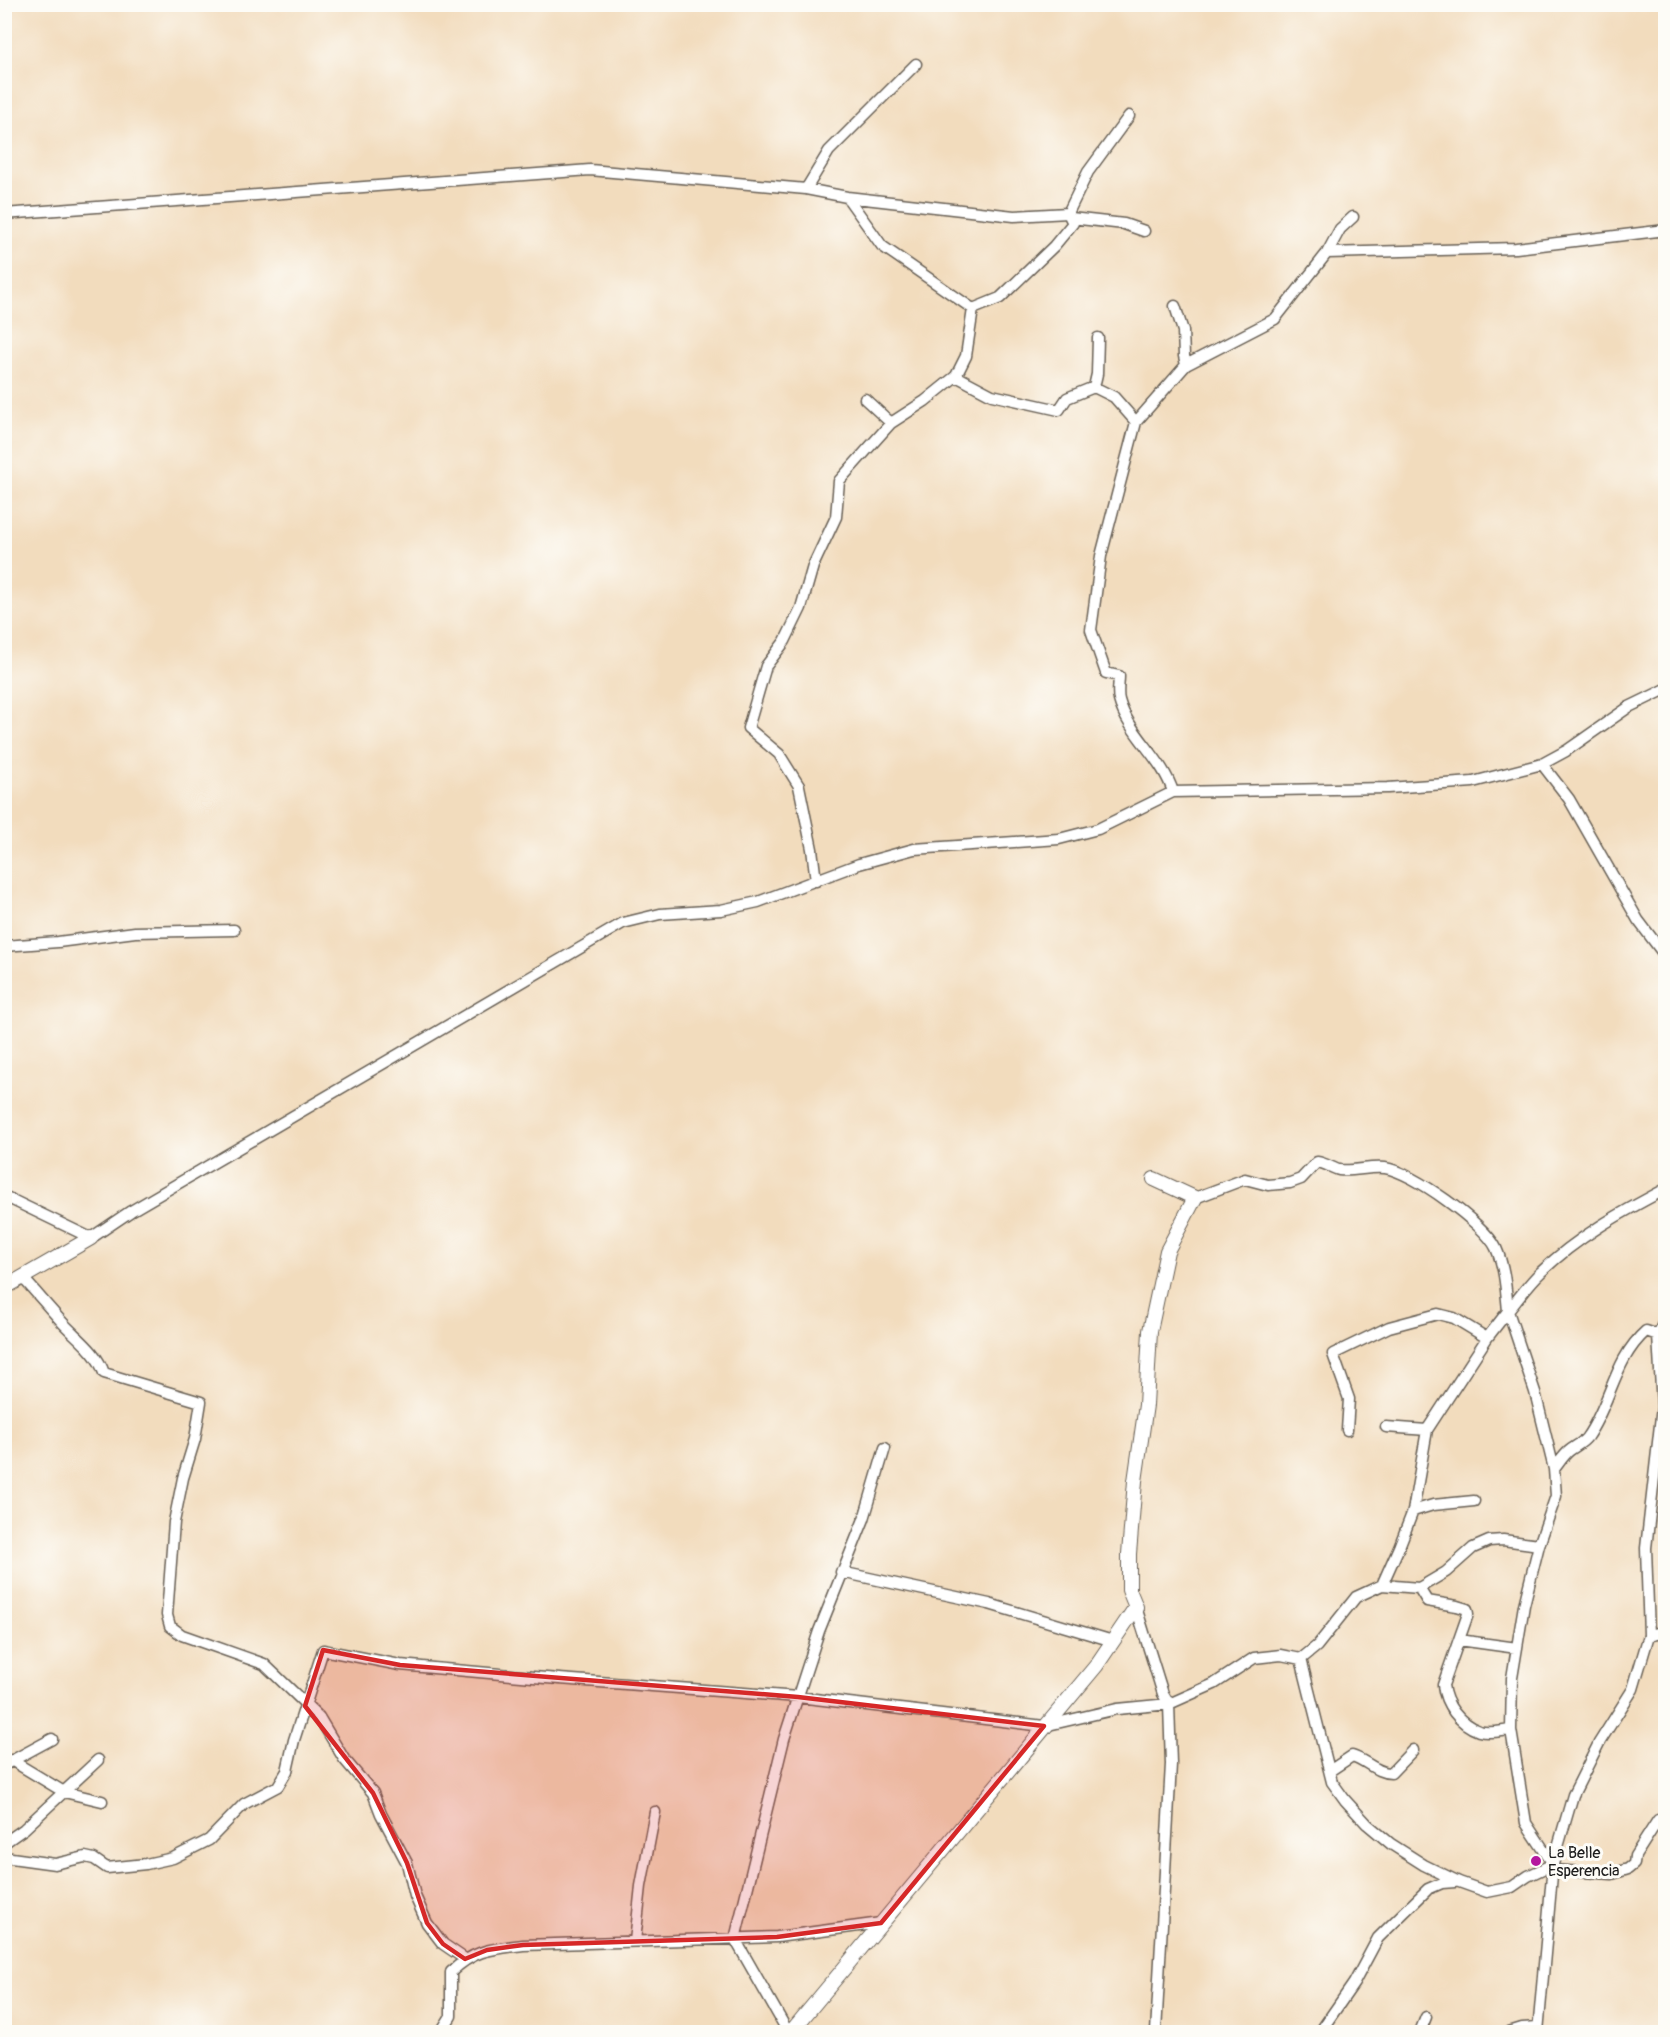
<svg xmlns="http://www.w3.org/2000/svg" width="1670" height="2037" viewBox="0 0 1670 2037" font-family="Pangolin,sans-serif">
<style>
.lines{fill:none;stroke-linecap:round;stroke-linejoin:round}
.minor-casing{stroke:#675f54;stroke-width:13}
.tertiary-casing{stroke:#675f54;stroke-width:16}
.minor{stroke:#fff;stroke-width:10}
.tertiary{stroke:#fff;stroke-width:14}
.marked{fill:#d62828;fill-opacity:0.2;stroke:#d62828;stroke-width:4.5;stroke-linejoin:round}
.poi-dot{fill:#b5179e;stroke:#fdfcf7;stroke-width:2}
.labels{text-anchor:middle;stroke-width:6;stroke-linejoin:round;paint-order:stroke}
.poi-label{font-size:16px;fill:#1c1c1c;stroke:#fdfcf7;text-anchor:start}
</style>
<rect width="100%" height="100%" fill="#fdfcf7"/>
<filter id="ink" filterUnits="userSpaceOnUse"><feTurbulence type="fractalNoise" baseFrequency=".0167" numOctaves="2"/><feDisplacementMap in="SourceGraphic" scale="12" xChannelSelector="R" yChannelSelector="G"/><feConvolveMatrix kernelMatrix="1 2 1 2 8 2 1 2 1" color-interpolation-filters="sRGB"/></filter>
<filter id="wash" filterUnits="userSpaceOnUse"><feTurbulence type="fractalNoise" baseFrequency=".008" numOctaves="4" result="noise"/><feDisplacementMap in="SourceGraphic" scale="24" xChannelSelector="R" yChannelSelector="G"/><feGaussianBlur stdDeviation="1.35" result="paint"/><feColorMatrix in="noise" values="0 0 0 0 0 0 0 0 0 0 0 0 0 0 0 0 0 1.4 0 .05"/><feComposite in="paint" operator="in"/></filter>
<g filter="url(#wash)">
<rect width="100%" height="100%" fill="#f2dcbd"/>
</g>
<g filter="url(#ink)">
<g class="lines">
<defs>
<path id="minor" d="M806,189L829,151L916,64
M847,197L882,246L973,309L966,356L956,376L992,395L1059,410L1067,398L1094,387L1114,397L1136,422
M4,214L590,170L806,189L847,197L1014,216L1068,213L1088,172L1129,116
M1071,218L1124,224L1144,231
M1327,253L1516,248L1666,230
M1175,306L1183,331L1184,356L1186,365
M973,309L1000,298L1054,246L1073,223L1068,213
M1094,387L1097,374L1098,338
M865,399L891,423
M1542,764L1569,799L1638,920L1666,957
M1173,792C1163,758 1128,734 1119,700C1117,693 1119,683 1119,676L1106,673L1091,630L1101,556L1136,422L1186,365L1275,319L1327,253L1340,229L1353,217
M816,881L812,849L799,786L779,754L748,728L766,666L785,641L801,608L813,566L836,517L839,481L891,423L925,401L956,376
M4,946L58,942L135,932L234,930
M4,1196L91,1238L131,1211L623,923L660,914L721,910L758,902L859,864L914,849L1059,839L1098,829L1173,792L1388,788L1473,782L1542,764L1566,751L1629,707L1666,689
M22,1277C36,1292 49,1308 63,1323C78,1339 97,1352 104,1373L201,1402L195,1439L183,1478L174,1522L167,1615L170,1626L182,1635L264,1664L319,1717L344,1759L373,1793L381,1814L407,1863L415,1896L427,1923L443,1944L465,1959
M1386,1427L1427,1430
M1347,1430L1349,1399L1333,1354L1389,1327L1438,1314L1454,1318L1487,1338
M1554,1469C1559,1463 1563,1456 1569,1451C1575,1446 1583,1443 1587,1437C1611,1403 1614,1359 1646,1331L1658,1335
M1413,1511L1433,1505L1474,1501
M841,1572L989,1604L1113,1641
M1382,1585L1419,1588L1446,1572L1473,1548L1489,1541L1503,1540L1539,1545
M1419,1588L1427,1601L1457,1606L1467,1609L1468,1614L1443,1685C1445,1704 1459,1724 1479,1731C1489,1734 1501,1731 1511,1730
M1649,1635L1666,1631
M1459,1640L1517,1648
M1301,1659L1332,1782L1345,1800L1367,1824L1391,1844L1424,1865L1459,1882L1487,1892L1512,1887L1528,1876L1553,1864
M11,1760L64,1792L102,1801
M4,1765L52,1739
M1331,1770L1352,1756C1366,1760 1376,1773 1391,1773L1413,1750
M4,1843L24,1829L98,1760
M4,1857L55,1864L85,1857L94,1859L107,1868L146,1864L173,1858L209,1840L244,1804L278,1786L287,1771L294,1740L323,1650L400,1665L533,1677L798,1697L1044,1726L1117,1709L1169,1704L1163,1694L1136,1607
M1553,1864L1526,1823L1511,1730L1512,1678L1524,1605L1539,1545L1556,1496L1554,1469L1535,1392L1508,1311C1519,1298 1529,1283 1541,1272C1577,1237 1622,1212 1666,1189
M1552,1870L1612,1874L1628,1869L1634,1864L1635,1856L1658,1820
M635,1941L641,1886L655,1812
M441,2032L451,2016V1972C475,1949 492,1949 523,1945L777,1937L881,1923
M788,2032L735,1939L784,1739L819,1631L864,1519L885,1448
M1156,2032L1171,1764L1169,1704L1214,1684L1254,1658L1281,1655L1301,1659L1317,1646L1356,1597L1382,1585L1399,1547L1413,1511L1427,1430L1487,1338L1508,1311C1506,1290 1505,1268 1496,1248C1485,1224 1411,1171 1385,1168C1370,1166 1354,1172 1339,1170C1332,1168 1325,1163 1317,1162L1301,1179L1290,1183L1268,1185L1245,1179L1195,1198
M1320,2032L1354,1983L1378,1938L1428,1889L1442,1883L1455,1882
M1420,2032L1426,2017
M1509,2032L1522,2028L1538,2027
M1538,2032L1553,1864L1573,1795L1599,1743L1633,1689L1649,1635L1646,1548L1662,1407L1658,1335L1666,1317"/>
<path id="tertiary" d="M4,1288L91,1238
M791,2032L1096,1666L1136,1607L1129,1590V1554L1135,1481L1146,1405L1150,1331L1167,1251L1195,1198L1154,1179"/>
</defs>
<!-- minor casing -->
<use href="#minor" class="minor-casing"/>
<!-- tertiary casing -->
<use href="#tertiary" class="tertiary-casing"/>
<!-- minor -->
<use href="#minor" class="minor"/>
<!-- tertiary -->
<use href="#tertiary" class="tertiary"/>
</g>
</g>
<!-- marked area -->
<path class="marked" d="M323,1650L400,1665L798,1697L1044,1726L881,1923L777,1937L523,1945L487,1950L465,1959L443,1944L427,1923L407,1863L373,1793L305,1706Z"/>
<!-- markers -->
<circle class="poi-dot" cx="1536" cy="1861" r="6"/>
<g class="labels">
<!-- poi labels -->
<g class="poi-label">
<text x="1548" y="1858">La Belle<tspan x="1548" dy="18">Esperencia</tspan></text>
</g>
</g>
<!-- margin -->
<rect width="1670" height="2037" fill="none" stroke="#fdfcf7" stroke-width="24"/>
</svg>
